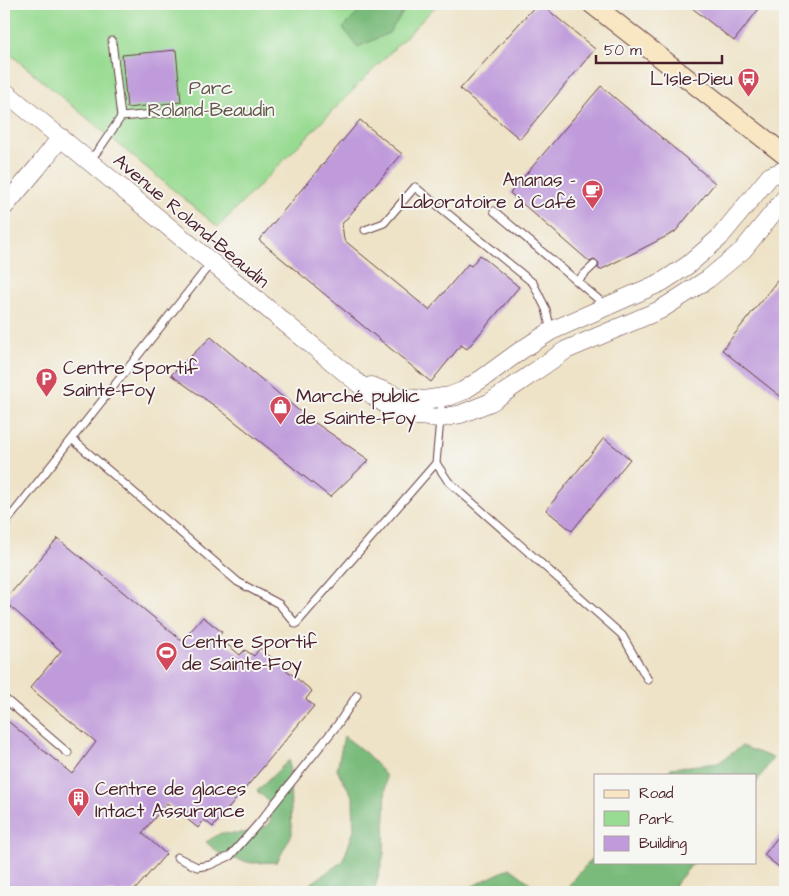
<svg xmlns="http://www.w3.org/2000/svg" width="789" height="896" viewBox="0 0 789 896" font-family="'Architects Daughter',sans-serif">
<style>
.green{fill:#98db92;stroke:#717d5e}
.forest{fill:#7abb7c;stroke:#626d54}
.building{fill:#c09bdb}
.lines{fill:none;stroke-linecap:round;stroke-linejoin:round}
.service-casing{stroke:#633c42;stroke-width:9}
.tertiary-casing{stroke:#633c42;stroke-width:19}
.secondary-casing{stroke:#633c42;stroke-width:21}
.service{stroke:#fff;stroke-width:7}
.tertiary{stroke:#fff;stroke-width:18}
.secondary{stroke:#f9e7c3;stroke-width:19}
.labels{text-anchor:middle;stroke-width:4;stroke-linejoin:round;paint-order:stroke}
.poi-label{font-size:19px;fill:#4a1f2b;stroke:#f6f6f2;text-anchor:start}
.park-label{font-size:19px;fill:#61574a;stroke:#f6f6f2}
.street-label{font-size:19px;fill:#4a1f2b;stroke:#f6f6f2}
</style>
<rect width="100%" height="100%" fill="#f6f6f2"/>
<filter id="ink" filterUnits="userSpaceOnUse"><feTurbulence type="fractalNoise" baseFrequency=".02" numOctaves="2"/><feDisplacementMap in="SourceGraphic" scale="10" xChannelSelector="R" yChannelSelector="G"/><feConvolveMatrix kernelMatrix="1 2 1 2 8 2 1 2 1" color-interpolation-filters="sRGB"/></filter>
<filter id="wash" filterUnits="userSpaceOnUse"><feTurbulence type="fractalNoise" baseFrequency=".0096" numOctaves="4" result="noise"/><feDisplacementMap in="SourceGraphic" scale="20" xChannelSelector="R" yChannelSelector="G"/><feGaussianBlur stdDeviation="1.12" result="paint"/><feColorMatrix in="noise" values="0 0 0 0 0 0 0 0 0 0 0 0 0 0 0 0 0 1.4 0 .05"/><feComposite in="paint" operator="in"/></filter>
<g filter="url(#wash)">
<rect width="100%" height="100%" fill="#eee3c7"/>
<!-- green -->
<path class="green" d="M4,4H438L218,227L4,49Z"/>
<!-- forest -->
<path class="forest" d="M358,4H405L406,8L389,33L358,47L343,28L358,13Z
M344,736L366,753L386,776L384,854L374,892H299L343,861L354,830L353,797L337,770Z
M742,746L773,758L755,784V775H665L671,768L718,763Z
M289,760L292,834L277,862L252,863L222,856L206,842L221,833L233,834L257,831L270,824L272,804L257,791Z
M595,855V862H694L669,892H563Z
M510,868L542,892H460Z"/>
<g id="blocks">
<!-- building -->
<path class="building" d="M537,4H541L595,49L520,139L460,89Z
M687,4H750L758,10L734,41Z
M176,50L181,102L127,108L122,55Z
M601,86L715,183L675,232L600,270L598,268L599,264L597,261L593,260L590,262L510,193Z
M360,120L402,154L342,224L344,240L429,310L468,264L471,266L480,255L519,287L467,349L461,345L431,382L259,240Z
M785,271V400L722,350Z
M211,337L304,415L369,460L330,497L219,409L171,375Z
M604,438L630,459L572,531L546,510Z
M58,538L182,641L203,617L222,632L218,637L240,655L245,650L254,656L260,648L312,691L306,699L314,706L213,827L204,820L198,828L167,803L142,833L166,854L133,892H4V718L72,774L96,742L30,688L61,651L4,601Z
M785,828V872L764,855Z"/>
</g>
</g>
<g filter="url(#ink)">
<use href="#blocks" fill-opacity="0" stroke="#633c42" stroke-width="1"/>
<g class="lines">
<defs>
<path id="service" d="M121,117L187,111
M90,160L100,148L121,117L112,41
M494,211L605,305
M365,230L384,223L415,187L533,283L546,309L551,331
M577,281L594,265
M72,439L238,582L279,604L296,624L436,463L442,398
M436,463L448,481L622,635L648,680
M4,525L211,263
M4,698L68,753
M177,857L197,867L210,865L230,856L258,824L338,724L357,695"/>
<path id="tertiary" d="M4,91L376,398L393,409L417,416L441,418L461,414L491,402L566,350L660,310L708,279L743,250L785,198
M4,207L37,168L61,137
M371,386L400,397L424,400L450,396L463,391L483,378L520,351L551,331L662,282L688,265L719,238L770,176L785,170"/>
<path id="secondary" d="M592,4L785,155"/>
</defs>
<!-- service casing -->
<use href="#service" class="service-casing"/>
<!-- tertiary casing -->
<use href="#tertiary" class="tertiary-casing"/>
<!-- secondary casing -->
<use href="#secondary" class="secondary-casing"/>
<!-- service -->
<use href="#service" class="service"/>
<!-- tertiary -->
<use href="#tertiary" class="tertiary"/>
<!-- secondary -->
<use href="#secondary" class="secondary"/>
</g>
</g>
<!-- icons -->
<defs>
<symbol id="bus-pin" viewBox="-11 -11 22 30"><path d="M0 17L-7.5 6A9.5 9.5 0 1 1 7.5 6Z" fill="#d1495b" stroke="#f6f6f2"/><path d="M-5-6H5V4H4V6H2V4H-2V6H-4V4H-5ZM-3.5-4V0h7V-4ZM-3.5 1.2v1.5H-2V1.2ZM2 1.2v1.5H3.5V1.2Z" fill="#fff"/></symbol>
<symbol id="cafe-pin" viewBox="-11 -11 22 30"><path d="M0 17L-7.5 6A9.5 9.5 0 1 1 7.5 6Z" fill="#d1495b" stroke="#f6f6f2"/><path d="M-5.5-4.5H6V0H3Q3 3.5 0 3.5H-2.5Q-5.5 3.5-5.5 0ZM3-3.2v2h1.7v-2ZM-6 4.5H4V6H-6Z" fill="#fff"/></symbol>
<symbol id="parking-pin" viewBox="-11 -11 22 30"><path d="M0 17L-7.5 6A9.5 9.5 0 1 1 7.5 6Z" fill="#d1495b" stroke="#f6f6f2"/><path d="M-3.5-5.5H1a3.5 3.5 0 0 1 0 7H-1V5.5H-3.5ZM-1-3.4V-.6H.8a1.4 1.4 0 0 0 0-2.8Z" fill="#fff"/></symbol>
<symbol id="shop-pin" viewBox="-11 -11 22 30"><path d="M0 17L-7.5 6A9.5 9.5 0 1 1 7.5 6Z" fill="#d1495b" stroke="#f6f6f2"/><path d="M-5-2.5h2.3a2.7 3.5 0 0 1 5.4 0H5L5.5 6h-11ZM-1.5-2.5h3a1.5 2.3 0 0 0-3 0Z" fill="#fff"/></symbol>
<symbol id="stadium-pin" viewBox="-11 -11 22 30"><path d="M0 17L-7.5 6A9.5 9.5 0 1 1 7.5 6Z" fill="#d1495b" stroke="#f6f6f2"/><path d="M0-5a6.5 5 0 1 0 0 10a6.5 5 0 1 0 0-10ZM-3.5-1.8h7v3.6h-7Z" fill="#fff"/></symbol>
<symbol id="building-pin" viewBox="-11 -11 22 30"><path d="M0 17L-7.5 6A9.5 9.5 0 1 1 7.5 6Z" fill="#d1495b" stroke="#f6f6f2"/><path d="M-4-6H4V6H1V3H-1V6H-4ZM-2.5-4.3h1.7v1.8h-1.7ZM.8-4.3h1.7v1.8H.8ZM-2.5-1h1.7V.8h-1.7ZM.8-1h1.7V.8H.8Z" fill="#fff"/></symbol>
</defs>
<g fill-rule="evenodd">
<use href="#bus-pin" x="736" y="66" width="25" height="34"/>
<use href="#cafe-pin" x="580" y="178" width="25" height="34"/>
<use href="#parking-pin" x="34" y="366" width="25" height="34"/>
<use href="#shop-pin" x="268" y="394" width="25" height="34"/>
<use href="#stadium-pin" x="154" y="640" width="25" height="34"/>
<use href="#building-pin" x="66" y="786" width="25" height="34"/>
</g>
<g class="labels">
<!-- poi labels -->
<g class="poi-label">
<text x="733" y="85" text-anchor="end">L'Isle-Dieu</text>
<text x="576" y="186" text-anchor="end">Ananas -<tspan x="576" dy="22">Laboratoire à Café</tspan></text>
<text x="63" y="374">Centre Sportif<tspan x="63" dy="22">Sainte-Foy</tspan></text>
<text x="296" y="402">Marché public<tspan x="296" dy="22">de Sainte-Foy</tspan></text>
<text x="182" y="648">Centre Sportif<tspan x="182" dy="22">de Sainte-Foy</tspan></text>
<text x="95" y="795">Centre de glaces<tspan x="95" dy="22">Intact Assurance</tspan></text>
</g>
<!-- park labels -->
<g class="park-label">
<text x="211" y="94">Parc<tspan x="211" dy="22">Roland-Beaudin</tspan></text>
</g>
<!-- street labels -->
<g class="street-label">
<text transform="translate(192 220) rotate(40)" y="7">Avenue Roland-Beaudin</text>
</g>
</g>
<!-- margin -->
<rect width="789" height="896" fill="none" stroke="#f6f6f2" stroke-width="20"/>
<!-- legend -->
<rect x="594" y="774" width="162" height="90" fill="#f6f6f2" stroke="#b1a0a2"/>
<rect x="604" y="790" width="25" height="8" fill="#f9e7c3" stroke="#b1a0a2"/>
<text x="639" y="798" font-size="15" fill="#4a1f2b">Road</text>
<rect x="604" y="811" width="25" height="15" fill="#98db92" stroke="#b1a0a2"/>
<text x="639" y="824" font-size="15" fill="#4a1f2b">Park</text>
<rect x="604" y="836" width="25" height="15" fill="#c09bdb" stroke="#b1a0a2"/>
<text x="639" y="848" font-size="15" fill="#4a1f2b">Building</text>
<!-- scale -->
<path d="M596 55v8h126v-8" fill="none" stroke="#4a1f2b" stroke-width="2.5"/>
<text x="604" y="55" font-size="15" fill="#4a1f2b" stroke="#f6f6f2" stroke-width="4" paint-order="stroke">50 m</text>
</svg>
